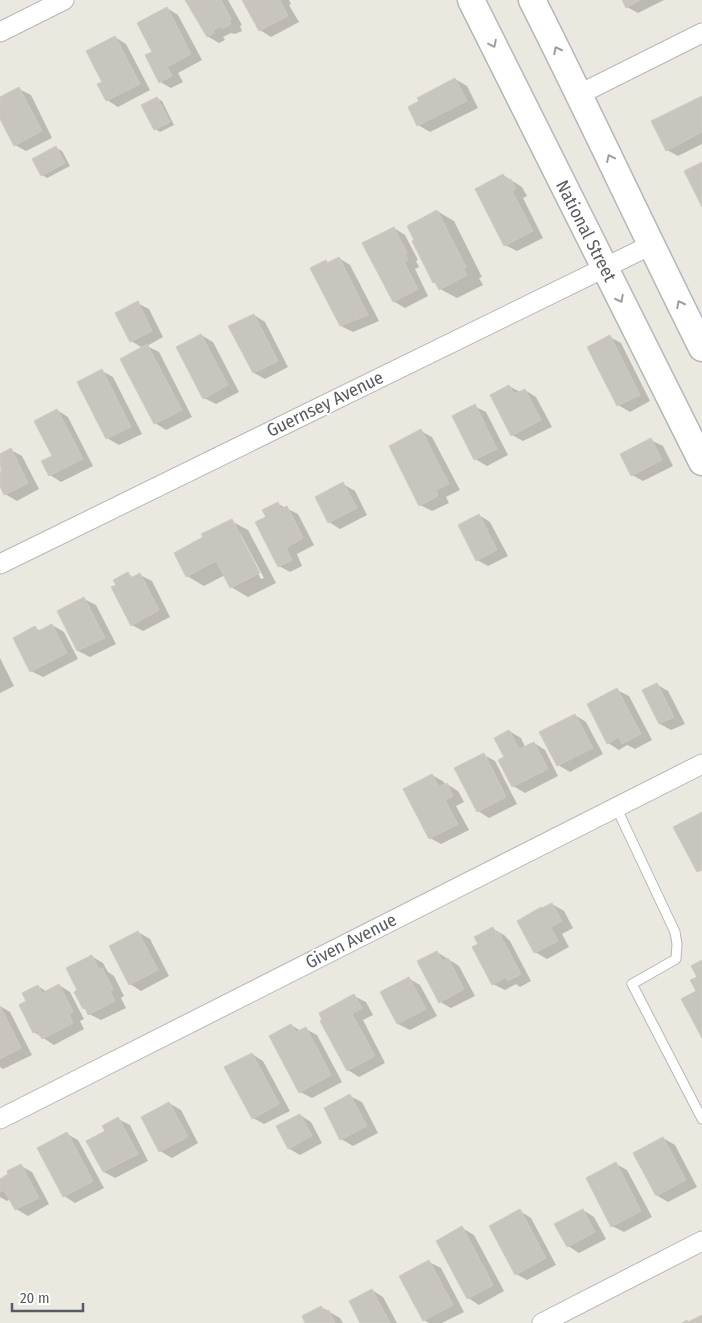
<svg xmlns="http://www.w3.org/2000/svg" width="702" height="1323" viewBox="0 0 702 1323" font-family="'Fira Sans Condensed',sans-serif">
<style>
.shadow{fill:#0003;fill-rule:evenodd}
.building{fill:#c8c5be;stroke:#cfcabe}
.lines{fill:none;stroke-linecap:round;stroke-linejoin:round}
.service-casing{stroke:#b5b7bc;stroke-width:11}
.minor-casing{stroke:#b5b7bc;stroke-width:21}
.secondary-casing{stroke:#b3b6bc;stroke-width:29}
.service{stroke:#fff;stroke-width:9}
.minor{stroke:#fff;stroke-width:19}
.secondary{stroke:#fff;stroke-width:26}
.oneway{stroke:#9b9da0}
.labels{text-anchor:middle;stroke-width:4;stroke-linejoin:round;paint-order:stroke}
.street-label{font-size:18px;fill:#585b60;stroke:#fff}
</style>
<rect width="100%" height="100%" fill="#ebe8df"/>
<!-- shadow -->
<path class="shadow" d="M187,0H228L242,25L240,26L242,31L235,34L231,33L223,37L225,40L219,43L207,36Z
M243,0H289L291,4L289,5L299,22L271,37L260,30Z
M623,0H664L638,13L627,7Z
M167,8L178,15L202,60L178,73L183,82L171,88L160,82L153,52Z
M115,37L126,44L150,90L118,107L107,100L104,82Z
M455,79L467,86L478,108L430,132L418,125Z
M19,89L31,95L52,138L26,151L15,145L0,116V99Z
M702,97V144L678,156L667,150Z
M157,98L162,101L174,125L160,132L155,129Z
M56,148L62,151L70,166L47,178L42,175Z
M503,175L522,187L527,196L523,198L543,238L517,251L505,245Z
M437,211L454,221L482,277L479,278L483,285L457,298L440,289L438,284L434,282Z
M394,228L405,235L418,260L416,261L419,267L415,269L428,296L405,308L393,301Z
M339,258L350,265L379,321L353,332L341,326L312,268L326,261L329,263Z
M137,303L149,309L163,337L147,346L159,352L192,417L166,430L155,423L143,348L131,341Z
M254,315L265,322L288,367L265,379L254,373Z
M201,335L213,342L239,392L216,404L204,398Z
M610,337L621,343L650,401L630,412L618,405Z
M102,371L113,377L142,434L119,445L107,438L78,382Z
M509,386L520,392L525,390L536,397L552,427L523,441L512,435Z
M474,406L486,412L508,455L487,466L475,459Z
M57,410L68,417L93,466L61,482L50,475L54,457Z
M421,431L432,437L460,490L446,497L449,503L432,511L420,505Z
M651,440L663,446L673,466L643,481L632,475Z
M11,450L22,456L39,489L17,501L5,494L0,484V472L3,470L0,465V455Z
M343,484L355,491L367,515L340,529L329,522Z
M278,504L298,514L314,545L297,554L302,566L290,572L279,566L267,517Z
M479,515L490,522L508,556L488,566L477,560Z
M231,521L248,530L276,583L248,597L231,587L225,575L204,586L187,576ZM237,533H240L264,578L261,579Z
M128,574L134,578L140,575L152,581L170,617L143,631L132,625L117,585Z
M84,599L96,605L116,644L90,657L78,651L59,612Z
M52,625L64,632L78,659L43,677L31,671L35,628L41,631Z
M0,658L14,686L0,693Z
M656,684L668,691L685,724L671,730L660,724L643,691Z
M617,690L629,696L652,740L635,749L627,745L619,750L608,743Z
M575,715L586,722L603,754L570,772L558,765Z
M509,731L521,738L525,747L534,743L545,750L558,776L525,793L513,786L505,757Z
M484,755L495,761L517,804L489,818L478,811Z
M432,775L444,782L445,785L447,784L458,791L464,802L456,806L469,830L441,844L430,838Z
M552,904L564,911L573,928L562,934L569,947L547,959L535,952Z
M493,929L504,935L510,941L531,981L520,987L516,984L505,990L493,984L480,945Z
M138,932L150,939L169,976L141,991L130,984Z
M437,952L459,966L475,996L451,1008L440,1002Z
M91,956L103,963L108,972L114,976L124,996L121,998L126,1008L101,1020L89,1014L84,1008Z
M408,978L420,985L437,1016L410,1030L398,1024L381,992Z
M59,985L70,992L84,1019L80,1021L84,1029L54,1045L34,1032L28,1001L38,986L47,992Z
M354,996L366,1002L373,1015L363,1020L385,1063L359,1077L348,1070L322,1021Z
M0,1006L10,1012L32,1055L3,1069L0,1067Z
M291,1025L301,1031L306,1029L317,1035L342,1082L312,1098L300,1092Z
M252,1054L263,1061L290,1111L264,1124L253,1118Z
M350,1096L362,1102L378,1133L353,1146L341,1139Z
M169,1103L181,1110L198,1143L172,1158L160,1151Z
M300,1115L311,1122L322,1143L300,1155L288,1148Z
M118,1119L130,1125L148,1161L115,1178L104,1172L107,1132Z
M67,1134L78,1140L104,1188L75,1203L64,1196Z
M663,1138L675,1145L697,1187L668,1202L656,1195Z
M616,1164L627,1170L652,1217L624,1232L612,1226Z
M21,1166L32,1172L49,1204L28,1216L16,1209L11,1199L7,1201L0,1197V1180Z
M583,1210L594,1217L606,1239L579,1253L568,1246Z
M520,1211L531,1218L556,1265L527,1280L516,1274Z
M462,1228L474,1235L504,1291L479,1305L468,1298Z
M429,1262L441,1268L464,1312L442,1323H429L424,1320Z
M372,1290L383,1297L397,1323H362Z
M321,1307L340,1318L343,1323H307Z"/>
<!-- building -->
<path class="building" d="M185,0H221L231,19L229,20L231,24L222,29L221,26L213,30L214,33L207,37Z
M242,0H280L288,16L259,31Z
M622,0H640L626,8Z
M167,7L191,54L167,67L172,76L159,83L145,55L152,52L137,23Z
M115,36L140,84L106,101L97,84L102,82L86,51Z
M455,78L467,101L417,126L408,107L419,101L417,98Z
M19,87L42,131L14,146L0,119V97Z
M702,96V132L666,151L651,121Z
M157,97L170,122L154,130L141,105Z
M56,146L65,163L41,176L32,159Z
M702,162V207L684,171Z
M503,174L507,180L511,179L516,189L512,191L533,231L504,246L475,189Z
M437,210L466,267L463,268L467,275L439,290L435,282L433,283L412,241L414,240L407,226Z
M394,227L407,253L405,254L408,260L404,262L418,289L393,302L362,243Z
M339,257L368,315L340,326L310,268L326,260L327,263Z
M138,301L152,331L130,342L115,313Z
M254,314L278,361L253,373L228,326Z
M201,334L228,385L203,399L176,347Z
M610,335L640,395L617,406L587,347Z
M147,344L182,410L154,424L120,359Z
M102,369L131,427L106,439L77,382Z
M509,385L514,394L525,389L541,420L511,436L490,395Z
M475,404L497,449L474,460L452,416Z
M57,409L83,459L49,476L41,461L52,456L34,421Z
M421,429L449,484L436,490L438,496L419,506L389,446Z
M651,438L662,460L631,476L620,454Z
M11,448L28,483L4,495L0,486L1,470L0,454Z
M343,482L357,508L328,523L315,497Z
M278,502L281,509L287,506L303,538L286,548L292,560L278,567L255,522L266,517L262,510Z
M479,514L497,550L476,561L458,525Z
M232,519L260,573L230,588L216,561L186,577L174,553L203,537L201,534Z
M128,572L131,578L140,573L159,610L131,626L111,587L116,585L113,580Z
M84,597L105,638L77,651L57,611Z
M52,624L67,653L30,672L13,638L35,626L38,631Z
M657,683L674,717L659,724L642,690Z
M617,688L641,734L622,744L619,737L607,744L587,704Z
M575,714L593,748L557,766L539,732Z
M509,730L519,749L534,742L548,769L512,787L498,760L504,757L494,738Z
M484,753L506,797L477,812L454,768Z
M432,774L439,787L447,783L453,796L445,800L458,824L429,839L403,789Z
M702,812V870L697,872L673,827Z
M552,903L562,921L551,927L558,941L534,953L517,921L541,907L542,908Z
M493,927L497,934L499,933L521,974L508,981L506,977L492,985L472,947L478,944L474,937Z
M138,931L158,970L129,985L109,946Z
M437,951L443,961L448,958L464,989L439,1003L417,961Z
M92,955L99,970L102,968L113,989L110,991L115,1001L88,1015L85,1008L83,1009L74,992L77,990L66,968Z
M702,960V1038L681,999L696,991L690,980L697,977L691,966Z
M409,977L426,1009L397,1024L380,992Z
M59,984L73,1012L69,1014L73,1023L42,1039L37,1031L33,1033L19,1005L26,1001L22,993L38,985L42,993Z
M354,994L362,1008L352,1014L375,1056L347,1071L320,1021L322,1020L319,1013Z
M0,1006L21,1048L0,1059Z
M291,1024L296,1032L306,1027L331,1075L299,1093L269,1036Z
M252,1053L279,1104L252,1119L224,1067Z
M350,1094L367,1126L340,1140L324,1108Z
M169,1102L188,1137L159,1152L141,1117Z
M300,1114L312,1136L288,1149L276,1126Z
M118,1117L138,1154L103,1172L86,1141L105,1131L102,1126Z
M67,1132L93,1181L63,1197L37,1148Z
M663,1137L686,1180L656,1196L633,1153Z
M616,1162L641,1211L611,1227L586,1178Z
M21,1164L39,1198L15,1210L4,1190L0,1192V1179L8,1174L7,1171Z
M520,1209L546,1258L515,1275L489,1226Z
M583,1209L595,1232L567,1247L554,1224Z
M462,1226L493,1285L467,1299L436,1241Z
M429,1260L453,1305L423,1321L399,1276Z
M372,1289L390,1323H360L349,1301Z
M321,1306L325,1312L329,1310L335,1323H305L302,1316Z
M702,1315V1323H682L687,1320L688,1322Z"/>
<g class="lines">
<defs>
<path id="service" d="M616,807L675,932L677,944L676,959L632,984L702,1119"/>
<path id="minor" d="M0,32L64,0
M580,94L702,33
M0,564L651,245
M0,1119L702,764
M542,1323L702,1241"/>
<path id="secondary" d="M471,0L702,462
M532,0C590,115 644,232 702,348"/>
</defs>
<!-- service casing -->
<use href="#service" class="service-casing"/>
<!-- minor casing -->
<use href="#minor" class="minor-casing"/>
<!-- secondary casing -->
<use href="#secondary" class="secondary-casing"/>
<!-- service -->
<use href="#service" class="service"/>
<!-- minor -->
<use href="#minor" class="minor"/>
<!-- secondary -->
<use href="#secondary" class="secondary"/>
</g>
<!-- one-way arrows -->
<defs><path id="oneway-chevron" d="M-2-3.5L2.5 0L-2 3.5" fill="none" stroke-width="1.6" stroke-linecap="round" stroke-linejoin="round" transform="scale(1.25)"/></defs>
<g class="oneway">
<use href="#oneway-chevron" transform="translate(493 44) rotate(64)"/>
<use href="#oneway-chevron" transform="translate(557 50) rotate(-117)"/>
<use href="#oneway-chevron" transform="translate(610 158) rotate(-115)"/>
<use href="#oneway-chevron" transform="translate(620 299) rotate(63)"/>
<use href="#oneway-chevron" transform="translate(680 304) rotate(-117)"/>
</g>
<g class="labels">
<!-- street labels -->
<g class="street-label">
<text transform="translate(586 231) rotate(63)" y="6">National Street</text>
<text transform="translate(325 404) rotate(-26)" y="6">Guernsey Avenue</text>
<text transform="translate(351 941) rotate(-27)" y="6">Given Avenue</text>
</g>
</g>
<!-- scale -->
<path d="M12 1303v8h71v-8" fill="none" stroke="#585b60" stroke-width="2.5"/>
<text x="20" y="1303" font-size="15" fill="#585b60" stroke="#ffffff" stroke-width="4" paint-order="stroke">20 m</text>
</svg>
